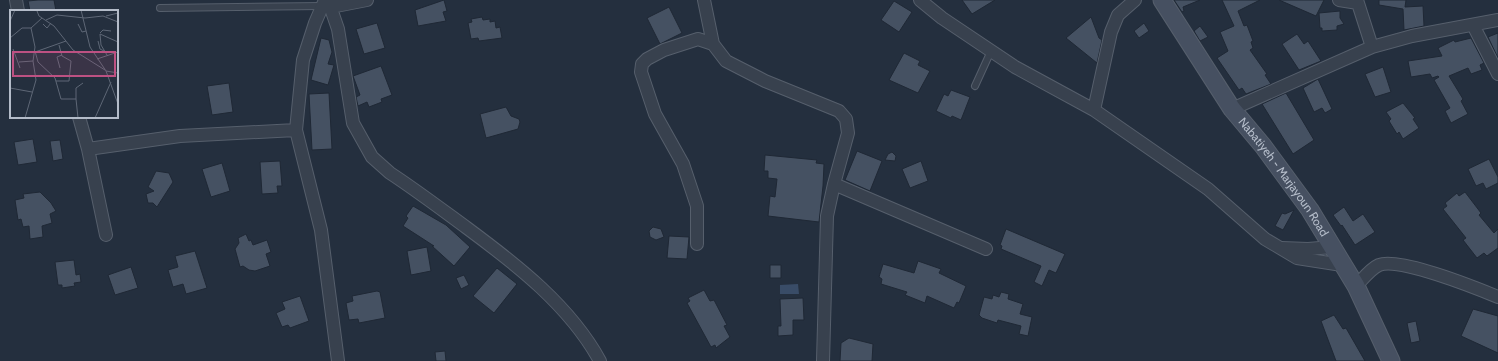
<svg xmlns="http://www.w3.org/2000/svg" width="1498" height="361" viewBox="0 0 1498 361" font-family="Cabin,sans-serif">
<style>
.water{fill:#394c67}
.building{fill:#455162;stroke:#1f2835}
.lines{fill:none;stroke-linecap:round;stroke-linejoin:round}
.lane-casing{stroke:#565f6c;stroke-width:8}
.street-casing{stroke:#565f6c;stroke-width:14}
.secondary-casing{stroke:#565f6c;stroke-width:19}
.lane{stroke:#38414e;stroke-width:6}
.street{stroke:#38414e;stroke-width:12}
.secondary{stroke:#465061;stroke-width:17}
.labels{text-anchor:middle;stroke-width:4;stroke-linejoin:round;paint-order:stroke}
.street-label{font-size:12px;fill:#b4bcc9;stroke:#1d2633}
.inset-road{fill:none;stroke:#5e6776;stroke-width:1}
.view{fill:#bd5182;fill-opacity:0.15;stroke:#bd5182;stroke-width:2}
.inset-edge{fill:none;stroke:#b4bcc9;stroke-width:2}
</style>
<rect width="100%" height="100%" fill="#242f3e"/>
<!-- water -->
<path class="water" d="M798,284L799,294H780V285Z"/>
<!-- building -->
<path class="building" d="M38,0H54L56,11H30L28,1Z
M444,0L447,11L443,12L446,21L418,26L415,10Z
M962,0H995L972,14Z
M1174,0H1200L1183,7L1184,11L1182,12Z
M1222,0H1260L1238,11L1244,26L1247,25L1253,41L1251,42L1253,48L1250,50L1267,74L1265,75L1271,84L1246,94L1242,88L1239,90L1217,58L1228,51L1220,32L1234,26Z
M1279,0H1324L1316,16Z
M1379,0H1406L1405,7L1423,6L1424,26L1404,30L1403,9L1379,5Z
M894,1L912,12L899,32L881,20Z
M669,7L682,33L660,44L647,18Z
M1340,11V18L1344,24L1337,26V30L1322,31V28H1320L1319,13Z
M482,17L483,20L490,19V22L495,21L496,28L500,27L502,38L479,41L478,38L471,39L468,23L472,22L471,19Z
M1091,17L1099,38L1102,40L1097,63L1066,38Z
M377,23L385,48L364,54L356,29Z
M1144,23L1149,31L1139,38L1134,31Z
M1200,26L1208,37L1200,41L1194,31Z
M1498,33V58L1488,37Z
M1297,34L1304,44L1308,41L1321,61L1299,70L1282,44Z
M321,38L329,40L332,52L328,64L334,65L328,85L311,80Z
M1471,38L1484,63L1480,65L1482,70L1471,74L1468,68L1449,76L1463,99L1461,101L1468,114L1451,123L1445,111L1450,108L1434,80L1439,77L1438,76L1432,78L1430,74L1411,77L1408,61L1442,56L1438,48L1454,40L1455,42Z
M904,53L920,61L918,65L930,71L918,93L889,80Z
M381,66L392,95L381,99L382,102L369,107L367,102L358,106L356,97L360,95L353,76Z
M1383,67L1391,92L1375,97L1365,74Z
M1318,79L1332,109L1325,113L1322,108L1314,112L1303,88Z
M229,83L233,112L212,115L207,86Z
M951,90L970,97L961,120L952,116L951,118L936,111L944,94L948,96Z
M329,93L332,149L312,150L309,94Z
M1286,93L1314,140L1293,154L1262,104Z
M1403,103L1415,118L1413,119L1419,128L1403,139L1399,132L1397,134L1389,121L1391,119L1386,112Z
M506,107L511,116L519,119L520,122L518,129L486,138L480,114Z
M33,139L37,162L18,165L14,142Z
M60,140L63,159L53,161L50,141Z
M857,151L882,161L870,191L845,180Z
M892,152L896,156L895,161L885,160L888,154Z
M765,155L817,160L816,163L824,164L823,186L819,222L768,216L770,196L775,197L777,179L768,178V171H764Z
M1489,159L1498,177V183L1486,189L1483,183L1476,186L1468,169Z
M280,161L282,186H277L278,193L262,194L260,162Z
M921,161L928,181L910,188L902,169Z
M222,163L230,191L211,197L202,169Z
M156,171L169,173L173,182L157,207L153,203H148L146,194L154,191L148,187Z
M40,192L51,203L56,211L50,214L52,223L42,226L43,237L30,239L29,226L23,227L21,219L18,220L15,200L24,198L23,194Z
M1465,192L1481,213L1479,215L1494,233L1498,229V248L1487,256L1484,253L1477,258L1463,240L1466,238L1443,209L1447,206L1445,203L1457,193L1459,196Z
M413,206L446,225L470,247L454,266L432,246H434L403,226L408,218L406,216Z
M1344,207L1353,221L1363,214L1375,232L1355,245L1342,225L1341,226L1333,215Z
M1294,210L1283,230L1275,226L1282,213L1285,214Z
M653,227L661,229L664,237L656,240L650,237L649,231Z
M1006,229L1065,254L1056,273L1049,270L1042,286L1034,282L1041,266L1001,249L1002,246L1000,245Z
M246,234L249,241L251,240L253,245L267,240L271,252L266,254L270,266L255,271L249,270L243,266L240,267L235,249L239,243L238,238Z
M669,236L689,237L687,259L667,258Z
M427,247L431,271L411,275L407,251Z
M195,251L207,288L186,294L183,284L173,287L168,270L178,267L175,256Z
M74,260L76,275L80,274L81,282L74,283L75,286L62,288V285H58L55,262Z
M918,261L941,269L939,273L966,286L959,303L957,302L954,308L927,296L925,303L905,295L907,292L881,284L882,279L879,277L883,264L914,273Z
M770,265H781V278H770Z
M131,267L138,288L115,295L108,275Z
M497,268L517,284L494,313L473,296Z
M464,275L469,285L461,289L456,278Z
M704,290L710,301L714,300L727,325L724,326L730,337L716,348L715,345L711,347L687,303L690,301L688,298Z
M377,291L380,292L385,318L359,323L358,319L349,320L346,303L353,301L352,296Z
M1001,292L1009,294L1008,299L1023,304L1020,314L1032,317L1028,336L1019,334L1021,326L998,320L997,323L982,318L979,315L984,297L992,299L993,295L999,297Z
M300,296L309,321L290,328L288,325L282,327L276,313L285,309L282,302Z
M803,298L804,320H793V335L778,336V326H781L780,299Z
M1473,309L1498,316V353L1461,336Z
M1334,315L1343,329L1346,328L1365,361H1336L1321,321Z
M1416,321L1420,341L1411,343L1407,323Z
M849,338L873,344L872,361H840L841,343Z
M445,351L446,361H436L435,352Z"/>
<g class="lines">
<defs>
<path id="lane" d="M160,8L322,6
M975,86L991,51"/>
<path id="street" d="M16,0L18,11
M325,0L315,23L303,60L296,130L321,230L338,361
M328,0L338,29L353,123L372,157L390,173C416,190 441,209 467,228C517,265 570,306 600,361
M704,0L713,44L726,61L765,81L839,111L846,119L848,133L834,184L827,216L823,361
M920,0L942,18L1015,67L1094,110L1208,189L1265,239L1297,258L1342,265
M1339,0L1358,3
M1357,0L1372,47
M331,7L367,0
M1473,25L1498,74
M1232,109L1372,47L1412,36L1498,20
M1094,110L1111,32L1118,15L1135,0
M79,117L88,149L106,235
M88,149L180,136L296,130
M834,184L986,249
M697,244V206L683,164L655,114L641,72L642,64L647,59L664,50L698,39L713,44
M1282,248L1308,249L1332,247
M1356,286C1362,280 1370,269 1379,265C1399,257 1476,288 1498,297"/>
<g id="secondary">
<path id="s1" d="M1162,0L1232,109L1263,146L1310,210L1356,286L1391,361"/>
</g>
</defs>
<!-- lane casing -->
<use href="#lane" class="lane-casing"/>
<!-- street casing -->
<use href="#street" class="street-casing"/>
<!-- secondary casing -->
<use href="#secondary" class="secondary-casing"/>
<!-- lane -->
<use href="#lane" class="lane"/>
<!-- street -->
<use href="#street" class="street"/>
<!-- secondary -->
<use href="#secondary" class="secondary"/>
</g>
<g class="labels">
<!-- street labels -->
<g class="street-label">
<text dy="4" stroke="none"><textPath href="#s1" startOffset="215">Nabatiyeh - Marjayoun Road</textPath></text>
</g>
</g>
<!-- overview -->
<g transform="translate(10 10)">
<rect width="108" height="108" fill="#242f3e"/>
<path class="inset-road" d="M29,0L27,1L29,6L44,16L63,40L95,60M71,0L80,37L96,61L108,94M96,6L108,3M36,10L47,5L75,8L93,6L108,12M0,11L5,0M33,14L37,18L41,13M68,14L72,22L76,21M90,23L93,20L101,21M0,28L12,18H21L32,8M88,31L90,39L96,42M3,39L10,58M25,41L28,52L45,68L51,89H66V78L73,73M25,42L56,31M97,45L91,35L90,24L108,32M87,49L108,42M9,52L23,51M50,58L47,47L52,45M96,61L108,63M46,71H59L61,51L52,46L49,35M0,78L22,82M66,89L68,108M15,108L26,70L23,51L25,37L21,18M85,108L101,72"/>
<path class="view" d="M3,42H105V66H3Z"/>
<rect width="108" height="108" class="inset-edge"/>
</g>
</svg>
